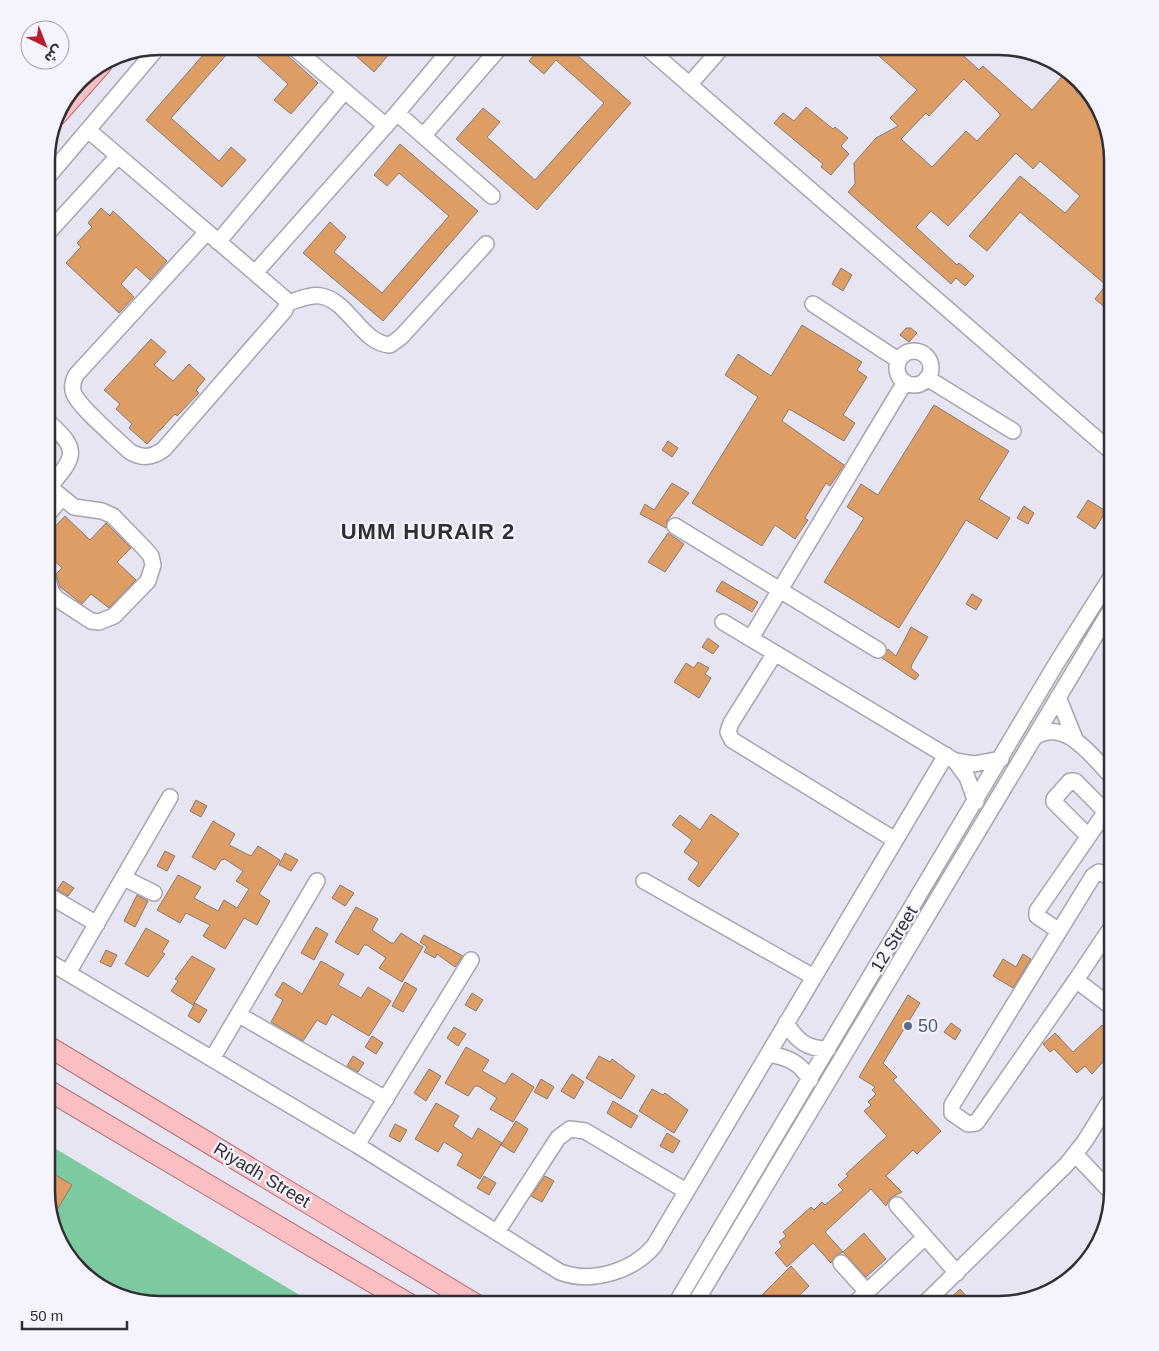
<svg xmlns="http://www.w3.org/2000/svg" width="1159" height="1351" viewBox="0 0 1159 1351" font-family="Helvetica,'Noto Sans Arabic',sans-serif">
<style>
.green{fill:#7ecaa0}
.building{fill:#dd9d64;stroke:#877c74;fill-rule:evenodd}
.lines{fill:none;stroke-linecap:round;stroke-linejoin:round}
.minor-casing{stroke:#a7a4b0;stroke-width:18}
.major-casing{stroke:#b17176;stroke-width:22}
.minor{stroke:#fff;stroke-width:15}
.major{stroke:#fabfc2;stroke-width:20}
.service-dot{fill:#5c6f8a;stroke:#f5f3fd;stroke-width:2}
.labels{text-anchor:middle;stroke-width:4.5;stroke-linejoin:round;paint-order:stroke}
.street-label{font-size:18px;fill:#312f34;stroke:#f5f3fd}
.service-label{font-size:18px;fill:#4e5e75;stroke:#f5f3fd;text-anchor:start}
.district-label{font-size:22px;font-weight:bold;letter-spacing:1px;fill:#312f34;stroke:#f5f3fd}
.rim{fill:none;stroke:#312f34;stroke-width:2.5}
</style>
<rect width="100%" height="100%" fill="#e8e5f2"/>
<!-- green -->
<path class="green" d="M46,1143L316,1305H160L109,1293L70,1260L46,1191Z"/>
<!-- building -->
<path class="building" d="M211,46H234L171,118L219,161L231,147L246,160L222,187L146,120Z
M246,46H277L318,83L291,114L274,100L288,84Z
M345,46H396L374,72Z
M542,46H567L631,103L537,210L456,139L483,108L500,122L487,137L535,180L604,103L556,60L544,74L529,61Z
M868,46H953L979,70L983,66L1032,110L1066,72L1082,85L1076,92L1096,110L1113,160V314L1095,299L1106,285L1020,212L987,251L969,236L1020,176L1065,213L1080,196L1040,161L1033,169L1016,153L948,226L931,211L916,227L957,265L959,263L974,276L965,286L956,278L951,284L848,192L855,184L854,163L876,138L898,126L890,118L917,90ZM964,79L1000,114V116L977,141L966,131L932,167L901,139L926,113L929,116Z
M806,107L833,129L835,127L848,138L841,146L849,154L831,175L821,167L823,164L774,123L783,113L794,121Z
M400,144L478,211L383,321L303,253L330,222L346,237L334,252L382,293L449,216L399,173L387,186L374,175Z
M101,208L110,216L113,211L167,261L150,280L136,267L121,284L134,297L119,313L66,263L81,247L77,243L92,227L88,223Z
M841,268L852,275L843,291L832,284Z
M802,325L862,362L857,370L867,377L843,415L855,423L844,441L789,409L782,421L844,465L830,486L826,483L805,518L808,520L795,539L775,525L762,546L692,503L758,397L725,375L738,354L771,376Z
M906,328H911L917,333L909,342L900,335Z
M151,339L166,352L154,365L173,381L189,364L205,379L196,390L199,393L177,416L175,414L147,444L129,428L132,424L116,409L120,404L104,390Z
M934,405L1009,451L979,499L1010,518L997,539L966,520L899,628L824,582L864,518L847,507L861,484L878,495Z
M668,441L678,448L672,457L662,450Z
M672,483L689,493L667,521L666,528L640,514L645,504L654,510Z
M1088,500L1106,511L1095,529L1077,517Z
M1024,506L1034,513L1028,524L1017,518Z
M65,516L90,540L106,523L131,548L117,562L136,580L109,608L91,594L82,604L60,587L56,574L62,568L46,553V536Z
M668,533L684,544L665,572L648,562Z
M722,581L758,602L752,612L716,591Z
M972,594L982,600L976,610L966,604Z
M911,627L928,637L912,664L911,668L919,675L915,680L882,658L888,649L896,656Z
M708,638L719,646L713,654L702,647Z
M698,662L709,668L705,674L711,678L699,698L674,682L686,663L694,668Z
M196,800L207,806L201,817L190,811Z
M711,814L739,834L699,887L688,879L699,863L684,852L692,840L672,825L680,815L700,830Z
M213,821L235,834L229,845L251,856L258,846L280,860L259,894L270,901L257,925L244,918L225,949L203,936L210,925L186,913L180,923L157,910L178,875L201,887L194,898L218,911L224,900L237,908L249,889L236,881L243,871L225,859L221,860L215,870L192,857Z
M165,851L175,856L167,871L157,866Z
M285,853L298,860L291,871L279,865Z
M63,881L74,888L68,896L57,890Z
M340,885L354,893L345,906L332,898Z
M137,895L148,901L135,927L124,921Z
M356,907L378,919L372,930L391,943H394L401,933L423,947L402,982L379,968L386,958L367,945H364L358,955L335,942Z
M316,927L328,934L314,960L301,953Z
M146,928L169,941L162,952L165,954L148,977L125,964Z
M424,935L463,956L455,967L437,954L435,958L424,952L427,947L420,942Z
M106,950L117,955L111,967L100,962Z
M1023,954L1031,959L1013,988L993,976L1003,959L1016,967Z
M192,956L215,969L193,1005L171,991L178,981L175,979Z
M321,961L344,974L338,985L361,998L368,987L391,1001L369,1036L332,1014L326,1025L317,1020L303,1041L271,1022L283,1000L275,995L283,982L302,994Z
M405,982L417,989L403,1012L392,1006Z
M472,993L483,1000L476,1011L465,1005Z
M908,995L920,1003L883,1063L897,1077L893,1080L941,1131L917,1154L913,1150L886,1176L902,1192L890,1198L886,1206L871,1189L825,1232L843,1252L835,1256L831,1263L813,1243L787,1267L775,1253L782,1246L779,1242L786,1236L783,1232L811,1207L814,1210L822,1202L825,1205L843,1190L838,1185L848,1176L846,1174L887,1136L864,1111L871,1105L868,1102L876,1094L872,1090L875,1087L859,1077Z
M195,1003L207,1010L199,1023L188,1016Z
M951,1023L961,1030L955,1040L944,1032Z
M1102,1025L1113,1037V1051L1092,1074L1085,1066L1077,1073L1054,1049L1050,1052L1043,1044L1055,1033L1073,1052Z
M454,1027L466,1034L458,1046L447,1038Z
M372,1036L383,1043L376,1054L365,1047Z
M466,1047L489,1060L482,1071L505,1084L512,1073L534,1087L513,1122L490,1109L497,1098L478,1086H475L468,1096L445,1083Z
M353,1056L364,1063L358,1072L347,1066Z
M599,1056L610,1062L612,1059L635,1076L621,1099L586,1078Z
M429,1069L441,1076L426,1101L414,1093Z
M572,1074L584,1082L574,1099L561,1091Z
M541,1079L554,1087L547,1099L534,1092Z
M652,1089L663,1095L665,1093L688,1110L674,1133L639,1111Z
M613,1101L638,1116L631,1128L607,1113Z
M436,1103L459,1116L453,1126L472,1139L478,1128L502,1143L480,1179L457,1165L463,1154L444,1142L438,1152L415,1139Z
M516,1121L528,1129L514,1153L501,1145Z
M395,1124L407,1130L400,1142L389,1136Z
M667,1133L680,1141L673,1153L660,1146Z
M46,1169L72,1185L54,1215L46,1191Z
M484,1176L496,1183L489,1195L477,1188Z
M545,1176L554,1181L542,1202L531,1196Z
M864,1233L886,1259L866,1277L843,1252Z
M791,1266L809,1286L789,1305H752Z
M960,1289L974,1305H943Z"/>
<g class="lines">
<defs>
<path id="minor" d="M292,46L386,126
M645,46L1113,453
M689,85L723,46
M397,113L492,196
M88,130L255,273L397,113L453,46
M424,135L501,46
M47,178L159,46
M207,232L76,375C73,381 71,387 74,394C80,408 116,438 129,451C142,459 152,458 164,449L285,310L287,303L284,298L255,273
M46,235L118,156
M218,242L344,92
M287,303C298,300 310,294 321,296C349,301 361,343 390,345L401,337L486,244
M813,304L898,360
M897 368a17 17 0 1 1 34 0a17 17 0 1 1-34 0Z
M927,378L1013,431
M46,420C79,449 77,455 50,486
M46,516L62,498
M675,526L878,650
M46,571L51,591L56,598L91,621L99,622L114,616L148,581L153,565L151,556L145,549L113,516L102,511L74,507L46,484
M723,622L955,761L967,777L976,802
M751,638L905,382
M775,653L731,723L728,732L732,740L895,840
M1058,697L1075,739
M1035,737C1066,717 1093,758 1113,778
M955,761L974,764L1001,759
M1088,836L1054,802V799L1070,781H1075L1105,811
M124,878L154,893
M1113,879L1099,872L1093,876L952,1105V1113L968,1124L976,1123L979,1119L1076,980L1113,1008
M644,881L812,976
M46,894L97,924
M1059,931L1037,916V911L1113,801
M46,960L357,1145L560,1272C592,1284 633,1271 654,1246L946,755
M68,973L170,797
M1076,980L1113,925
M239,1015L386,1099
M786,1023C797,1041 807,1049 828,1049
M768,1054C787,1057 800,1062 810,1080
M212,1059L317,881
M357,1145L471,960
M1075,1154L1112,1193
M897,1205L957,1273
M497,1232L558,1138L570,1129L585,1131L686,1191
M841,1263L867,1292
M675,1305L1056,664L1113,574
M694,1305L1113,606
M853,1305L925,1237
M923,1305L1067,1164L1085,1141L1113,1096"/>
<path id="major" d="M57,115L102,64
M46,1045L477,1305
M46,1089L411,1305"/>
</defs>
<!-- minor casing -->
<use href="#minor" class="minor-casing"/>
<!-- major casing -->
<use href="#major" class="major-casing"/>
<!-- minor -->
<use href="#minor" class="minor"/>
<!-- major -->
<use href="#major" class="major"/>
</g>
<!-- markers -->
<circle class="service-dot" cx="908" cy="1026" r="5"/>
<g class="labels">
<!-- street labels -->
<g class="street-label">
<text transform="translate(894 939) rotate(-59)" y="6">12 Street</text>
<text transform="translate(262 1175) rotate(31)" y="6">Riyadh Street</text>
</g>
<!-- service labels -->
<g class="service-label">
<text x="918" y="1032">50</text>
</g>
<!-- district labels -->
<g class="district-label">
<text x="428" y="539">UMM HURAIR 2</text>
</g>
</g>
<!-- crop -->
<path d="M0 0H1159V1351H0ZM160 55H999A105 105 0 0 1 1104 160V1191A105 105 0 0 1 999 1296H160A105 105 0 0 1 55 1191V160A105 105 0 0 1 160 55Z" fill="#f5f3fd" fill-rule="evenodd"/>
<path class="rim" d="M160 55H999A105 105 0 0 1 1104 160V1191A105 105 0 0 1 999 1296H160A105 105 0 0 1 55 1191V160A105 105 0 0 1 160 55Z"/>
<!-- north arrow -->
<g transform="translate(45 45) rotate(137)"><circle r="24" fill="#f5f3fd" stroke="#a7a5ad"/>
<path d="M0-4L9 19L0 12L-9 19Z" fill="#b3212f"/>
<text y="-8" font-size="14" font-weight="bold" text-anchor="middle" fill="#312f34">ش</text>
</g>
<!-- scale -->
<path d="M22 1321v8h105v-8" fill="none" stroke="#312f34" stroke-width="2.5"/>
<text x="30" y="1321" font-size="15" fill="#312f34" stroke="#f5f3fd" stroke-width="4" paint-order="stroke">50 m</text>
</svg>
